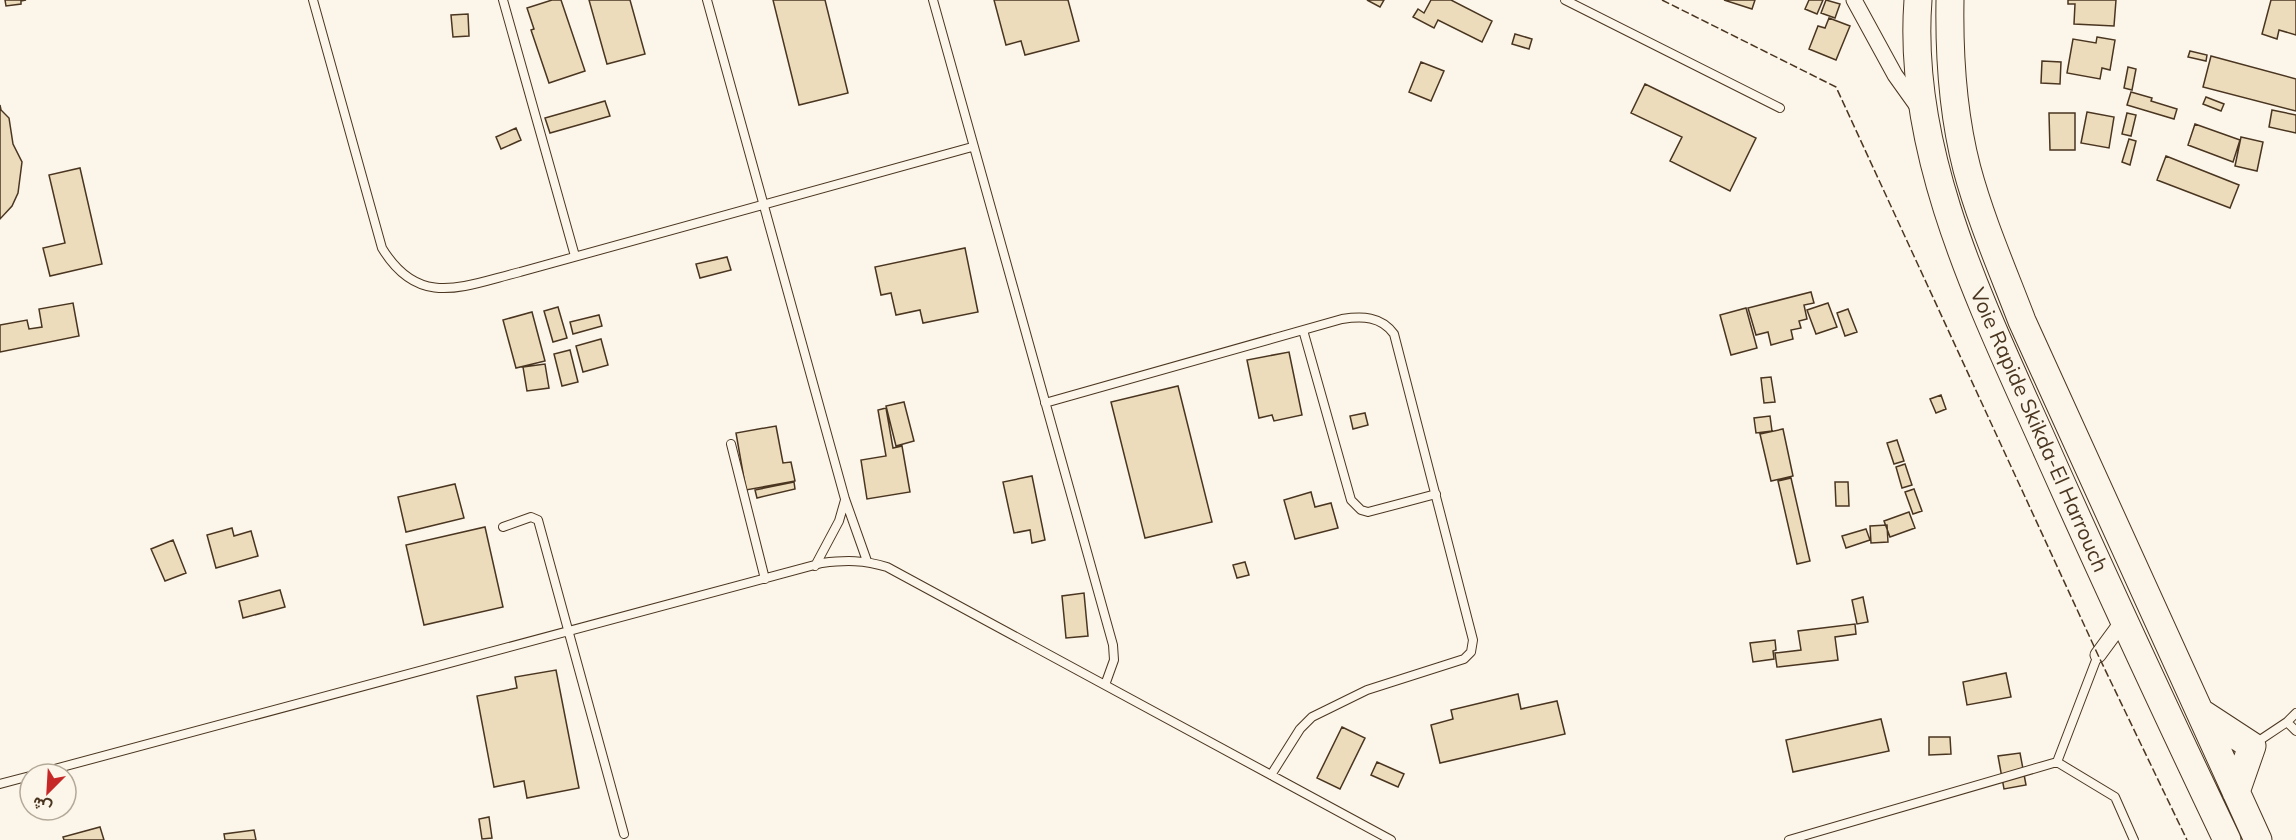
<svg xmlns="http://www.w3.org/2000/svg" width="2296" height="840" viewBox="0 0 2296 840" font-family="Mulish,Vazirmatn,sans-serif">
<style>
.building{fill:#ecdcbc;stroke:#4a3520;stroke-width:1.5}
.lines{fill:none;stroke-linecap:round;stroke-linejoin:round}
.lane-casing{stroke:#4a3520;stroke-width:10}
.street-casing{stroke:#4a3520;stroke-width:17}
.highway-casing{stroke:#4a3520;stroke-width:29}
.lane{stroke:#fbf6e9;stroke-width:8}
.street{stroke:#fbf6e9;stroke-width:15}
.highway{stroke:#fbf6e9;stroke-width:27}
.fence{stroke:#4a3520;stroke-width:1.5;stroke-dasharray:8 3;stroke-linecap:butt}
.labels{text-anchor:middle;stroke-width:4.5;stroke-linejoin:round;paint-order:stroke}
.street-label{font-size:21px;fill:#4a3520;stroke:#fbf6e9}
</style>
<rect width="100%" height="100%" fill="#fbf6e9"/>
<!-- building -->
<path class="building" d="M5,0H26L21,1V4L6,6Z
M552,0H561L585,71L549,83L531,30L534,29L527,8Z
M589,0H630L645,54L607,64Z
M773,0H825L848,93L799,105Z
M994,0H1068L1079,41L1025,55L1021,41L1006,45Z
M1367,0H1384L1380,7Z
M1431,0H1451L1492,21L1482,42L1438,20L1434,28L1413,17L1418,9L1424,13Z
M1724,0H1755L1752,9Z
M1809,0H1823L1817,14L1805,9Z
M1826,0L1840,4L1835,18L1821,13Z
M2068,0H2116L2114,26L2074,24L2075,4H2068Z
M2271,0H2296V35L2279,30L2277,39L2262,34Z
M468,14L469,36L453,37L451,15Z
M1829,18L1850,26L1836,60L1809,49L1818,26L1825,28Z
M1515,34L1532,39L1529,49L1512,44Z
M2097,37L2115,40L2110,70L2102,68L2100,79L2067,73L2073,39L2096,43Z
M2190,51L2207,55L2206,61L2188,57Z
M2211,56L2296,79V111L2203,87Z
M2042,61L2061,62L2060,84L2041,83Z
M1421,62L1444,71L1431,101L1409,92Z
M2128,67L2136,69L2132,90L2124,88Z
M1645,84L1756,138L1730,191L1670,161L1682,137L1631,113Z
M2131,92L2152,98L2151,101L2177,109L2174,119L2127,105Z
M2206,97L2224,104L2221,111L2203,104Z
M605,101L610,116L550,133L545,118Z
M0,105L1,110L9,118L13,144L22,162L18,193L12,206L0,219Z
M2272,110L2296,115V133L2269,127Z
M2087,112L2114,117L2109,148L2081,143Z
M2049,113H2075V150H2050Z
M2127,113L2136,115L2131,136L2122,134Z
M2195,124L2240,140L2233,162L2188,145Z
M516,128L521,140L501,149L496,137Z
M2241,137L2263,142L2257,171L2235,166Z
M2129,139L2136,141L2130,165L2122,162Z
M2166,156L2239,185L2230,208L2157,180Z
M80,168L102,264L50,276L43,248L65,243L49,175Z
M965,248L978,312L923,323L920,310L896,315L891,293L881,295L875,267Z
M727,257L731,270L700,278L696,264Z
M1811,292L1814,303L1804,305L1807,319L1799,321L1801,328L1791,330L1793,339L1771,345L1768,332L1756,335L1748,308Z
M73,303L79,336L0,352V325L27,320L29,329L42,327L39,309Z
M1828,303L1837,327L1816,334L1807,310Z
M558,307L567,338L553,342L544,311Z
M1746,308L1757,348L1731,355L1720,315Z
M1848,309L1857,332L1845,336L1837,313Z
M532,312L545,361L516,368L503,320Z
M599,315L602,326L573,334L570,322Z
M601,339L608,365L583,372L576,346Z
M570,350L578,382L562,386L554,354Z
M1289,352L1302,415L1274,421L1272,415L1259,418L1247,360Z
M545,364L549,388L527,391L523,367Z
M1771,377L1775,402L1764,403L1761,378Z
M1178,386L1212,522L1145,538L1111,402Z
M1941,395L1946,409L1936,413L1930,399Z
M904,402L914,441L896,446L886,406Z
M886,408L893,448L902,446L910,492L867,499L861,460L886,456L878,410Z
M1365,413L1368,425L1353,429L1350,416Z
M1770,416L1772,431L1756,433L1754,418Z
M776,426L783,463L791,462L795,481L746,490L736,433Z
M1783,429L1793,476L1771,481L1760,434Z
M1897,440L1904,461L1894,464L1887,443Z
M1905,464L1912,485L1902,488L1896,467Z
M1032,476L1045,540L1032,543L1030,530L1014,533L1003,482Z
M1791,478L1810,561L1797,564L1778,481Z
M794,482L795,489L757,498L755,490Z
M1835,482H1848L1849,506H1836Z
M455,484L464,518L406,532L398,497Z
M1914,489L1922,511L1913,514L1905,492Z
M1311,492L1315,507L1331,503L1338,528L1295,539L1284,500Z
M1909,512L1915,528L1890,537L1884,521Z
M1887,525L1888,542L1871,543L1870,526Z
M485,527L503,607L424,625L406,545Z
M232,528L234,536L251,531L258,556L216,568L207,535Z
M1866,529L1870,540L1846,548L1842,536Z
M173,540L186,573L165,581L151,549Z
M1245,562L1249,575L1237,578L1233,565Z
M280,590L285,607L243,618L239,601Z
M1084,593L1088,636L1066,638L1062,596Z
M1863,597L1868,622L1857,624L1852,600Z
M1855,624L1856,634L1835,637L1838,660L1777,667L1775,653L1801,650L1798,631Z
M1775,640L1776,650L1773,651L1774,659L1753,662L1750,643Z
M556,670L579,788L527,798L524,781L494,787L477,696L517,688L515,677Z
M2006,673L2011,697L1967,705L1963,682Z
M1518,694L1521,709L1557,701L1565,734L1440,763L1431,725L1453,719L1451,710Z
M1881,719L1889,751L1793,772L1786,740Z
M1342,727L1365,738L1340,789L1317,778Z
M1929,737H1950L1951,754L1929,755Z
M2020,753L2026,785L2004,789L1998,756Z
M1377,762L1404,774L1398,787L1371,775Z
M489,817L492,838L482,839L479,819Z
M100,827L104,840H64L63,837Z
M254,830L256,840H225L224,834Z"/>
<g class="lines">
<defs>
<path id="lane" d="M313,0L382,248C419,309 463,286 520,272L972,147
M503,0L575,256
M707,0L845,499L867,561
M933,0L1113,645L1114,660L1105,685
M1565,0L1780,108
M1303,330L1351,500L1361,510L1368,512L1436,494
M1045,403L1342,319C1362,316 1381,316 1394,334L1473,640L1471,652L1464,659L1367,690L1312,717L1300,729L1271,775
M731,444L765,579
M503,527L531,517L538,520L624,834
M815,566L839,521L845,500
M2287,722L2296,731
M2254,744L2287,722L2296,713
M2057,762L2115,797L2134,840
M36,774L822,563C846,560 864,560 887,567L1391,840
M0,784L30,776
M1789,840L2057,762L2098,655"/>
<path id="street" d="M1854,0L1895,75L1920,110
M2098,655L2123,621"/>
<path id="highway" d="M1918,0C1906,158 1986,313 2048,453C2106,583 2166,712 2227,840
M1950,0C1949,56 1953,115 1967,169C1981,221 2003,271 2022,321L2258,840
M2200,712L2252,746L2236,792"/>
</defs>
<!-- lane casing -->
<use href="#lane" class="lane-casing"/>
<!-- street casing -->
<use href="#street" class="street-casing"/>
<!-- highway casing -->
<use href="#highway" class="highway-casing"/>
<!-- lane -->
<use href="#lane" class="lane"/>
<!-- street -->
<use href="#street" class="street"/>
<!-- highway -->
<use href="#highway" class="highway"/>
<!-- fence -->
<path class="fence" d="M1662,0L1836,87L2098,655L2187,840"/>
</g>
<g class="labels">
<!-- street labels -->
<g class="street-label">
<text transform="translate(2039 430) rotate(66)" y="7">Voie Rapide Skikda-El Harrouch</text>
</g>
</g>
<!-- north arrow -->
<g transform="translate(48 792) rotate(204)"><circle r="28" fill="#fbf6e9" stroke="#b4a999" stroke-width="1.5"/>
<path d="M0-4.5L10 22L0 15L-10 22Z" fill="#c62828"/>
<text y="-9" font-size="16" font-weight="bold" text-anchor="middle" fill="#4a3520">ش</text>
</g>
</svg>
